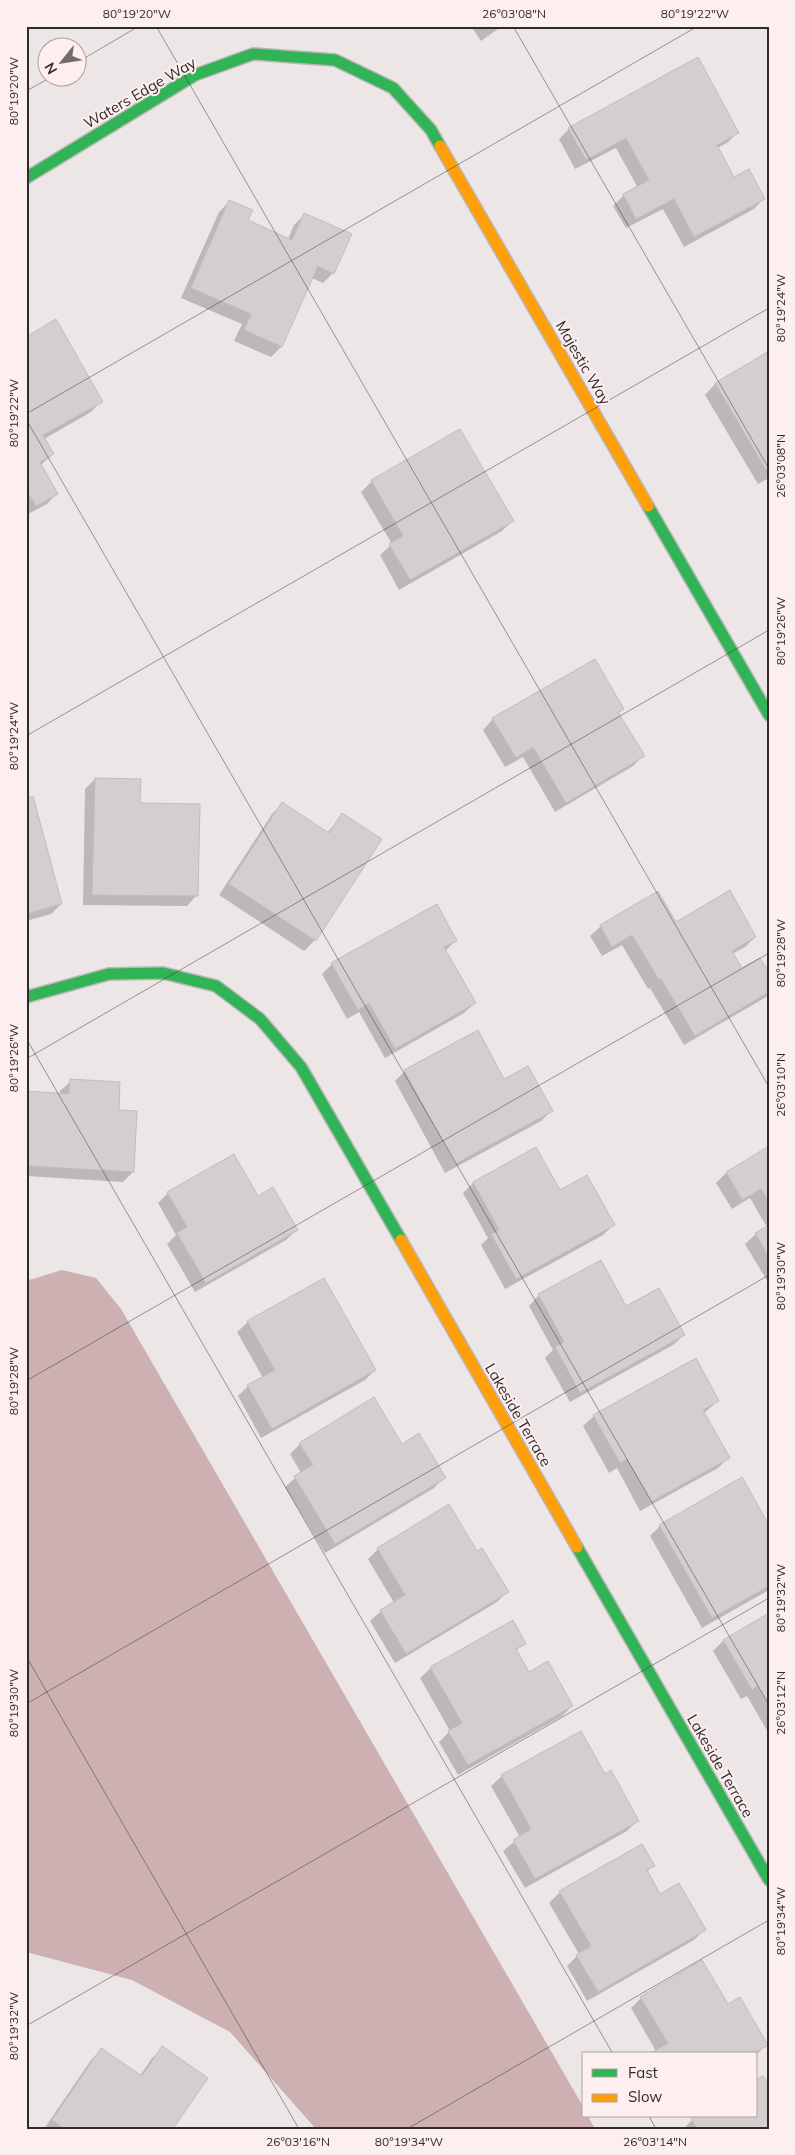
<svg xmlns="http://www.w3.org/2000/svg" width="795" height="2155" viewBox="0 0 795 2155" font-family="Mulish,sans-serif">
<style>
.water{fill:#ccb0b2}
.shadow{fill:#0003}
.building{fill:#d4cfcf;stroke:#c2bdbd}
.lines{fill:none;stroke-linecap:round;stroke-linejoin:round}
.fast-casing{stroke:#bcb6b7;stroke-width:14}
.slow-casing{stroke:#bcb6b7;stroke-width:14}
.fast{stroke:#30b455;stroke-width:11}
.slow{stroke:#ff9f0a;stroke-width:11}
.ticks{fill:none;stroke:#302b2b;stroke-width:1;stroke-opacity:0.45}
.labels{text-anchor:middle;stroke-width:4;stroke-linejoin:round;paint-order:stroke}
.street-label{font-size:15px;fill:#302b2b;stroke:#fdeff0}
.neatline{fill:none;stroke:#302b2b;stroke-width:2}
.ticks-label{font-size:12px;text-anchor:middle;fill:#302b2b}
</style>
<rect width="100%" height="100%" fill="#ece6e6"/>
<!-- water -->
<path class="water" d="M62,1270L96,1278L121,1309L584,2108V2116H588L595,2129H316L230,2032L132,1980L26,1952V1281Z"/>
<!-- shadow -->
<path class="shadow" d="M471,26H502L481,41Z
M569,129L737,133L727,143L717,148L734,179L764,198L754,209L684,247L663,209L626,228L613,206L624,195L638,188L616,148L575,169L559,139Z
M230,201L247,220L288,239L294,225L304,215L333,273L323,283L312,278L281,347L271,357L234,341L242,324L181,298L219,212Z
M26,338L101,401L91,412L44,439L53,454L41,465L57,493L47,504L26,515Z
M769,353V478L758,484L705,395L715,384Z
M460,430L512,521L502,531L399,590L380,555L392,544L361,492L372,481Z
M623,709L618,714L643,756L633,766L555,812L523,757L505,767L483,730L493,719Z
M95,779L139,804L197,895L187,906L83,905L85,789Z
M26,800L61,904L51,914L26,921Z
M282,804L327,833L343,815L380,839L315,940L304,951L219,895L272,814Z
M676,923L755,937L745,947L732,954L741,970L769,974V994L766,997L684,1045L650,988L648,989L622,945L602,956L590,936L601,926Z
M456,940L445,951L475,1003L464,1013L385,1058L359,1012L347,1019L322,974L332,964Z
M405,1071L503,1080L551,1111L541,1121L445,1173L395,1081Z
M71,1081L118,1112L133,1172L123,1182L26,1176V1092L60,1094V1091Z
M769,1148V1284L745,1244L756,1234L767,1227L750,1198L732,1209L716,1183L726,1173Z
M536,1149L559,1191L613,1225L603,1235L505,1289L481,1245L488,1238L463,1193L473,1183Z
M168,1193L258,1197L296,1230L286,1240L195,1292L167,1244L176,1235L158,1203Z
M539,1295L626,1308L684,1335L673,1345L570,1402L545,1358L553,1350L529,1306Z
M248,1322L375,1370L365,1380L261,1438L238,1396L248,1386L263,1378L237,1332Z
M718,1401L704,1413L728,1458L718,1468L640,1511L617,1468L609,1473L583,1426L594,1416Z
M300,1444L401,1446L444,1477L434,1488L325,1553L285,1487L301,1473L290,1454Z
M660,1526L769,1527V1590L702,1628L650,1536Z
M378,1549L476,1553L507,1592L497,1602L395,1663L370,1621L381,1611L394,1603L368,1559Z
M769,1615V1734L747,1696L741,1699L713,1651L723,1641Z
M524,1643L516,1651L529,1674L572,1706L562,1716L458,1775L439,1742L450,1731L420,1678L431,1668Z
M580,1733L604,1775L637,1821L627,1831L525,1888L503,1851L520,1837L491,1786L502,1776Z
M642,1846L653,1865L647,1872L660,1895L704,1930L694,1940L587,2001L567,1966L579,1954L549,1903L560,1892Z
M641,1998L728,2005L767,2044L756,2055L652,2054L656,2051L631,2008Z
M163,2048L172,2129H44L91,2060L101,2050L140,2076L152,2058Z
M756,2116L769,2129H683L692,2120Z"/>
<!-- building -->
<path class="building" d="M698,57L739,133L717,145L734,177L749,169L765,199L694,237L674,199L636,219L623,194L649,180L626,138L586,160L568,128Z
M229,200L253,210L248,220L292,240L304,213L352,234L334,274L318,266L282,347L244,330L251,314L191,288Z
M56,319L103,402L43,435L54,454L40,462L58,494L36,506L26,489V337Z
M769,351V475L715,383Z
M460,429L514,521L410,580L389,544L403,536L371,480Z
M595,659L624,709L618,712L645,756L566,803L533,747L516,758L492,718Z
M95,778L141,779L140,803L200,804L198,896L92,895Z
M33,796L62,904L26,914V798Z
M282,802L329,833L342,813L382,839L316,941L229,884Z
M730,890L756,937L732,951L742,968L760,958L769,972V992L695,1036L661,979L659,980L632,935L612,947L600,925L658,891L676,922Z
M437,904L457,941L444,947L476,1003L395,1049L369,1003L358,1010L331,963Z
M478,1030L504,1079L528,1066L553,1111L455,1164L404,1070Z
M70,1079L120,1082L119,1110L137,1111L134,1172L26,1166V1091L69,1094Z
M769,1146V1202L761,1189L742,1200L726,1172Z
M536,1147L560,1190L587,1175L615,1225L516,1279L491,1234L499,1230L473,1182Z
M234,1154L258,1196L273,1187L298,1230L206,1283L177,1233L187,1227L167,1192Z
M769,1225V1257L755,1233Z
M601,1260L626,1306L659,1288L685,1335L580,1393L555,1347L564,1342L538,1294Z
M324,1278L376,1370L272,1429L247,1385L275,1370L247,1321Z
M696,1358L719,1401L703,1410L730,1458L651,1502L627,1459L620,1463L593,1415Z
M374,1397L402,1444L419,1433L446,1478L335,1544L294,1476L313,1465L299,1443Z
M742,1477L769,1525V1586L712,1618L659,1525Z
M449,1504L477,1551L482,1548L509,1592L406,1654L380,1610L405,1595L377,1548Z
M769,1613V1706L757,1686L752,1690L723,1640Z
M513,1620L526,1644L516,1649L529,1672L548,1661L573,1706L468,1765L448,1731L462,1723L430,1667Z
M581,1731L605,1774L611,1770L639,1821L535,1879L513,1840L531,1829L501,1775Z
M642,1844L655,1866L647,1870L660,1894L679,1883L706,1930L598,1992L576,1955L591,1946L559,1891Z
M702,1960L728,2004L740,1997L768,2045L753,2054H649L668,2043L640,1997Z
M162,2046L208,2078L173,2129H65L52,2120L101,2048L142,2076Z
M763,2076L769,2085V2129H697L691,2119L695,2116H756V2080Z"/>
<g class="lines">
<defs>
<path id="fast" d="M26,178L195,75L253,54L335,60L393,88L431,130L440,146
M648,506L769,715
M26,997L109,974L163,973L216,986L260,1019L301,1067L401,1240
M577,1547L769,1880"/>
<path id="slow" d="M440,146L648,506
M401,1240L577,1547"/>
</defs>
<!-- fast casing -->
<use href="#fast" class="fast-casing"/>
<!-- slow casing -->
<use href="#slow" class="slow-casing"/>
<!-- fast -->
<use href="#fast" class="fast"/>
<!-- slow -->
<use href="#slow" class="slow"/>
</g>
<!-- ticks -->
<path class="ticks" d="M156,26L769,1087M513,26L769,469M78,62L139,26M26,91L50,78M26,414L698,26M26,419L769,1705M26,736L769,308M26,1038L613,2054M26,1059L769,630M26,1381L769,953M26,1656L299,2129M26,1704L769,1275M26,2026L769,1598M649,2116L656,2129M407,2129L769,1920"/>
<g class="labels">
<!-- street labels -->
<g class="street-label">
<text transform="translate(140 93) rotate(-30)" y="5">Waters Edge Way</text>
<text transform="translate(583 363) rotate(60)" y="5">Majestic Way</text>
<text transform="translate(518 1415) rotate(60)" y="5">Lakeside Terrace</text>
<text transform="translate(720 1766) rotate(60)" y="5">Lakeside Terrace</text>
</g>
</g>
<!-- border -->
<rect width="795" height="2155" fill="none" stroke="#fdeff0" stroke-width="55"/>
<!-- legend -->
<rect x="582" y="2052" width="175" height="65" fill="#fdeff0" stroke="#aba1a1"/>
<rect x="592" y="2069" width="25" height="8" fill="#30b455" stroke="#aba1a1"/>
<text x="628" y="2078" font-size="15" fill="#302b2b">Fast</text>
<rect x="592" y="2094" width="25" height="8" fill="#ff9f0a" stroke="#aba1a1"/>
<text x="628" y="2102" font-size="15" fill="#302b2b">Slow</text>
<!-- north arrow -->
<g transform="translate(62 62) rotate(240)"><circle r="24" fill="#fdeff0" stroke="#aba1a1"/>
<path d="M0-4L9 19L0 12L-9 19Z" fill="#726c6c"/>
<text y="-8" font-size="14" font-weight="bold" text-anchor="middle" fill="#302b2b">N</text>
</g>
<rect x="28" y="28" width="740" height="2100" class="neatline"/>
<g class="ticks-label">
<text x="137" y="18">80°19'20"W</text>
<text x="514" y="18">26°03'08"N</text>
<text x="695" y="18">80°19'22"W</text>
<text transform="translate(14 91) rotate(-90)" y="4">80°19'20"W</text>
<text transform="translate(781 308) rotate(-90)" y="4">80°19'24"W</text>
<text transform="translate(14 413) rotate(-90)" y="4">80°19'22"W</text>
<text transform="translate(781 466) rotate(-90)" y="4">26°03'08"N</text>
<text transform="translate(781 631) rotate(-90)" y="4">80°19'26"W</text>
<text transform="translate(14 736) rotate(-90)" y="4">80°19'24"W</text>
<text transform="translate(781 953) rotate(-90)" y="4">80°19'28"W</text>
<text transform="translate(14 1058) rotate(-90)" y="4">80°19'26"W</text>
<text transform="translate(781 1085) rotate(-90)" y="4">26°03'10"N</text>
<text transform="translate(781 1276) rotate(-90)" y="4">80°19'30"W</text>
<text transform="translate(14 1381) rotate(-90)" y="4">80°19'28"W</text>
<text transform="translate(781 1598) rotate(-90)" y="4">80°19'32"W</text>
<text transform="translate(14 1703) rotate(-90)" y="4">80°19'30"W</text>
<text transform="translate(781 1703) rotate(-90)" y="4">26°03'12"N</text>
<text transform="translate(781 1921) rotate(-90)" y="4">80°19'34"W</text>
<text transform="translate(14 2026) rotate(-90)" y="4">80°19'32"W</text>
<text x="298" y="2146">26°03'16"N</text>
<text x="409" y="2146">80°19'34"W</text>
<text x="655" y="2146">26°03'14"N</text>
</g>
</svg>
